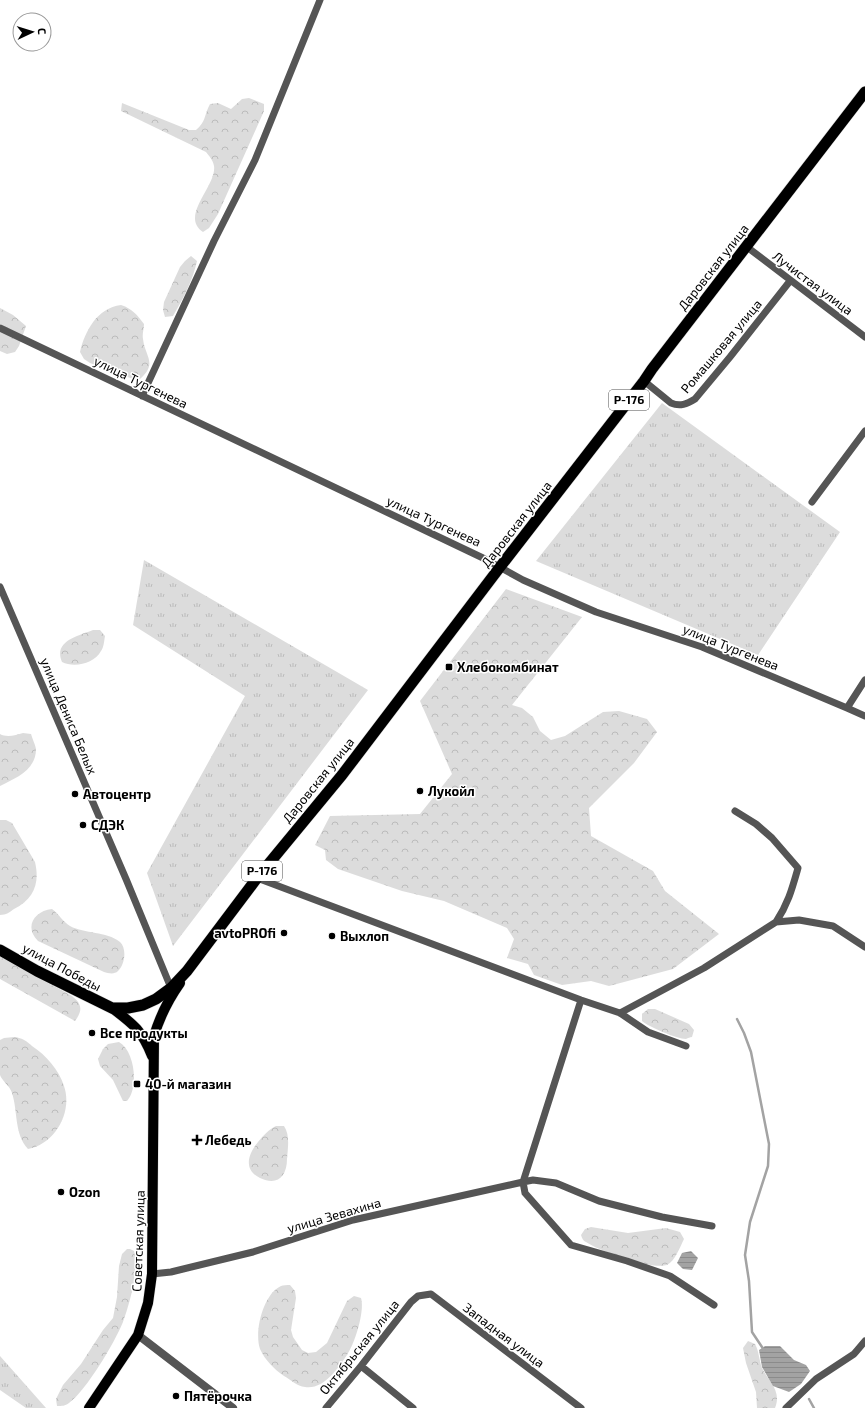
<svg xmlns="http://www.w3.org/2000/svg" width="865" height="1408" viewBox="0 0 865 1408" font-family="'Exo 2',sans-serif">
<style>
.grass{fill:url(#grass-tufts)}
.forest{fill:url(#forest-crowns)}
.water{fill:url(#water-rules)}
.lines{fill:none;stroke-linecap:round;stroke-linejoin:round}
.stream{stroke:#a3a3a3;stroke-width:2.5}
.primary-casing{stroke:#dbdbdb;stroke-width:11}
.trunk-casing{stroke:#dbdbdb;stroke-width:12}
.minor{stroke:#555;stroke-width:7}
.tertiary{stroke:#555;stroke-width:8}
.primary{stroke:#000;stroke-width:10}
.trunk{stroke:#000;stroke-width:11}
.poi-dot{fill:#000;stroke:#fff;stroke-width:1.5}
.labels{text-anchor:middle;stroke-width:3;stroke-linejoin:round;paint-order:stroke}
.shield{fill:#fff;stroke:#4c4c4c;stroke-width:1}
.shield-label{font-size:12px;font-weight:bold;fill:#000}
.street-label{font-size:13px;fill:#000;stroke:#fff}
.poi-label{font-size:13px;font-weight:bold;fill:#000;stroke:#fff;text-anchor:start}
</style>
<defs>
<pattern id="grass-tufts" width="24" height="20" patternUnits="userSpaceOnUse"><rect width="24" height="20" fill="#dcdcdc"/><path d="M3 7l-1-3M5 7V3M7 7l1-3M15 17l-1-3M17 17v-4M19 17l1-3" fill="none" stroke="#bbb"/></pattern>
<pattern id="forest-crowns" width="20" height="18" patternUnits="userSpaceOnUse"><rect width="20" height="18" fill="#dcdcdc"/><path d="M2 6a3 3 0 1 1 6 0M12 15a3 3 0 1 1 6 0" fill="none" stroke="#bbb"/></pattern>
<pattern id="water-rules" width="6" height="5" patternUnits="userSpaceOnUse"><rect width="6" height="5" fill="#a3a3a3"/><path d="M0 2.5h6" fill="none" stroke="#8b8b8b"/></pattern>
</defs>
<rect width="100%" height="100%" fill="#fff"/>
<!-- grass -->
<path class="grass" d="M662,403L840,532L758,655L536,561Z
M144,560L368,690L173,946L147,873L245,696L133,625Z
M0,1356L46,1408H26L0,1390Z"/>
<!-- forest -->
<path class="forest" d="M249,98L264,104V111L218,214L209,228L203,232C179,216 217,186 214,166C213,160 209,156 206,152L121,111L122,103L189,130H196C206,122 204,115 210,104L218,103L231,109L242,99Z
M191,256L197,261C193,280 183,299 173,316L165,317L163,310L164,302L180,267L185,261Z
M121,305C133,309 137,315 144,324C144,329 142,334 143,339C145,357 158,363 140,379H133L90,363L84,359L80,352C85,331 97,308 121,305Z
M0,308L13,315L26,326L19,346L15,352L7,354L0,351Z
M506,589L582,617L512,705L522,708L533,717L540,731L551,740L565,736L603,712L619,711L647,719L657,732L634,763L589,808L591,836L653,871L665,891L719,934L673,969L609,986L591,981L562,985L534,975L528,964L507,958L514,939L507,928L444,901L402,891L338,869L326,860L325,850L315,845L330,816L420,814L452,774L420,701Z
M93,630H100L105,636C104,641 104,647 101,651C94,664 74,668 62,662C53,641 78,636 93,630Z
M23,733L31,734C32,738 35,744 36,749C36,770 16,778 0,786V734C7,738 16,735 23,733Z
M0,820H6L12,823L35,862C40,883 34,899 14,909C10,912 6,915 0,915Z
M52,909C59,914 63,922 70,926C85,934 106,931 120,942C127,948 125,965 118,971C114,975 108,973 104,972L38,941C24,927 34,911 52,909Z
M0,956L72,996C82,1004 83,1010 75,1021L0,979Z
M648,1009H655L689,1024L694,1030L692,1037C690,1037 688,1038 686,1039C677,1039 649,1027 642,1021V1014Z
M4,1038C9,1038 15,1036 19,1038C24,1039 29,1043 32,1046C46,1055 59,1070 64,1086C73,1112 55,1144 28,1149C14,1134 18,1111 12,1093C10,1086 2,1081 0,1075C0,1067 0,1049 0,1040Z
M119,1042C135,1051 139,1088 127,1101H123L113,1080L100,1066L98,1059L103,1049L108,1044Z
M276,1126H284C290,1135 288,1147 287,1159C287,1177 277,1186 260,1178C243,1170 248,1154 258,1142C264,1135 268,1130 276,1126Z
M591,1227L628,1233L666,1228L680,1232L684,1239C680,1247 675,1261 667,1265C652,1270 599,1251 586,1242C583,1241 582,1238 581,1235L585,1229Z
M127,1249H130L134,1251C140,1267 129,1306 123,1322C115,1342 86,1391 69,1403C65,1406 62,1406 57,1406L56,1399L63,1385L81,1364L103,1330L113,1318L117,1297L119,1266L122,1254Z
M290,1285L295,1291L296,1298L291,1330L293,1337L302,1350L308,1353L316,1352L327,1343L347,1301L354,1296L361,1298C365,1311 355,1343 347,1355C338,1368 324,1390 305,1387C297,1386 291,1380 284,1376C274,1369 265,1360 260,1349C254,1332 263,1294 281,1286C283,1285 287,1285 290,1285Z
M748,1341L755,1344C759,1351 759,1360 762,1368C769,1382 782,1391 775,1408H757L756,1392L746,1363L743,1348Z"/>
<!-- water -->
<path class="water" d="M691,1251L698,1258L692,1270L683,1269L677,1263L682,1253Z
M765,1346H780L794,1360L806,1365L810,1371L801,1384L789,1392L773,1386L762,1367L759,1350Z"/>
<g class="lines">
<!-- stream -->
<path class="stream" d="M737,1019L744,1033L751,1052L769,1144L768,1166L750,1222L745,1255L749,1281L752,1332L764,1350
M809,1399L814,1408"/>
<defs>
<path id="primary" d="M112,1008C133,1024 142,1030 152,1056
M89,1408L138,1335L148,1303L152,1274L154,1036C160,1016 168,1000 180,983"/>
<path id="trunk" d="M0,950L37,971L112,1008H128L143,1005L156,999L171,988L187,971L257,878L342,775L500,567L644,381L652,369L865,92"/>
</defs>
<!-- primary casing -->
<use href="#primary" class="primary-casing"/>
<!-- trunk casing -->
<use href="#trunk" class="trunk-casing"/>
<!-- minor -->
<path class="minor" d="M747,247L865,337
M0,328L483,558L523,580L596,612L702,647L847,708L865,716
M644,381L671,403C680,407 687,404 695,399L730,357L790,281
M142,396L214,241L255,160L320,0
M812,502L865,431
M0,587L126,879L171,988
M847,708L865,680
M735,811L756,824L772,838L798,868C792,889 788,904 776,922
M257,878L581,1000L620,1013L648,1032L686,1046
M620,1013L704,968L776,922L799,920L833,926L865,947
M712,1226L662,1217L599,1201L556,1183L533,1180L523,1182L525,1193L571,1245L627,1261L670,1276L714,1305
M152,1274L171,1272L253,1252L353,1220L523,1182L581,1000
M361,1366L413,1408
M326,1408L361,1366L411,1302L418,1296L431,1294L581,1408
M786,1408L816,1379L854,1354L865,1341"/>
<!-- tertiary -->
<path class="tertiary" d="M138,1335L233,1408"/>
<!-- primary -->
<use href="#primary" class="primary"/>
<!-- trunk -->
<use href="#trunk" class="trunk"/>
</g>
<!-- markers -->
<g class="poi-dot">
<rect x="445" y="663" width="8" height="8" rx="2"/>
<circle cx="420" cy="791" r="4"/>
<circle cx="75" cy="794" r="4"/>
<circle cx="83" cy="825" r="4"/>
<circle cx="284" cy="933" r="4"/>
<circle cx="332" cy="936" r="4"/>
<circle cx="92" cy="1033" r="4"/>
<rect x="133" y="1080" width="8" height="8" rx="2"/>
<path d="M195 1134h4v4h4v4h-4v4h-4v-4h-4v-4h4z"/>
<circle cx="61" cy="1192" r="4"/>
<circle cx="176" cy="1396" r="4"/>
</g>
<g class="labels">
<!-- shield labels -->
<g class="shield">
<rect x="609" y="390" width="40" height="20" rx="3"/>
<rect x="242" y="861" width="40" height="20" rx="3"/>
</g>
<g class="shield-label">
<text x="629" y="404">Р-176</text>
<text x="262" y="875">Р-176</text>
</g>
<!-- street labels -->
<g class="street-label">
<text transform="translate(713 267) rotate(-52)" y="5">Даровская улица</text>
<text transform="translate(813 283) rotate(37)" y="5">Лучистая улица</text>
<text transform="translate(721 346) rotate(-50)" y="5">Ромашковая улица</text>
<text transform="translate(141 382) rotate(26)" y="5">улица Тургенева</text>
<text transform="translate(434 521) rotate(25)" y="5">улица Тургенева</text>
<text transform="translate(516 524) rotate(-52)" y="5">Даровская улица</text>
<text transform="translate(731 647) rotate(22)" y="5">улица Тургенева</text>
<text transform="translate(69 716) rotate(67)" y="5">улица Дениса Белых</text>
<text transform="translate(318 780) rotate(-51)" y="5">Даровская улица</text>
<text transform="translate(62 967) rotate(28)" y="5">улица Победы</text>
<text transform="translate(334 1215) rotate(-16)" y="5">улица Зевахина</text>
<text transform="translate(138 1241) rotate(-88)" y="5">Советская улица</text>
<text transform="translate(504 1335) rotate(37)" y="5">Западная улица</text>
<text transform="translate(359 1347) rotate(-51)" y="5">Октябрьская улица</text>
</g>
<!-- poi labels -->
<g class="poi-label">
<text x="457" y="672">Хлебокомбинат</text>
<text x="428" y="796">Лукойл</text>
<text x="83" y="799">Автоцентр</text>
<text x="91" y="830">СДЭК</text>
<text x="276" y="938" text-anchor="end">avtoPROfi</text>
<text x="340" y="941">Выхлоп</text>
<text x="100" y="1038">Все продукты</text>
<text x="145" y="1089">40-й магазин</text>
<text x="205" y="1145">Лебедь</text>
<text x="69" y="1197">Ozon</text>
<text x="184" y="1401">Пятёрочка</text>
</g>
</g>
<!-- north arrow -->
<g transform="translate(32 32) rotate(86)"><circle r="19" fill="#ffffff" stroke="#999999"/>
<path d="M0-3L7 15L0 10L-7 15Z" fill="#000000"/>
<text y="-6" font-size="11" font-weight="bold" text-anchor="middle" fill="#000000">С</text>
</g>
</svg>
